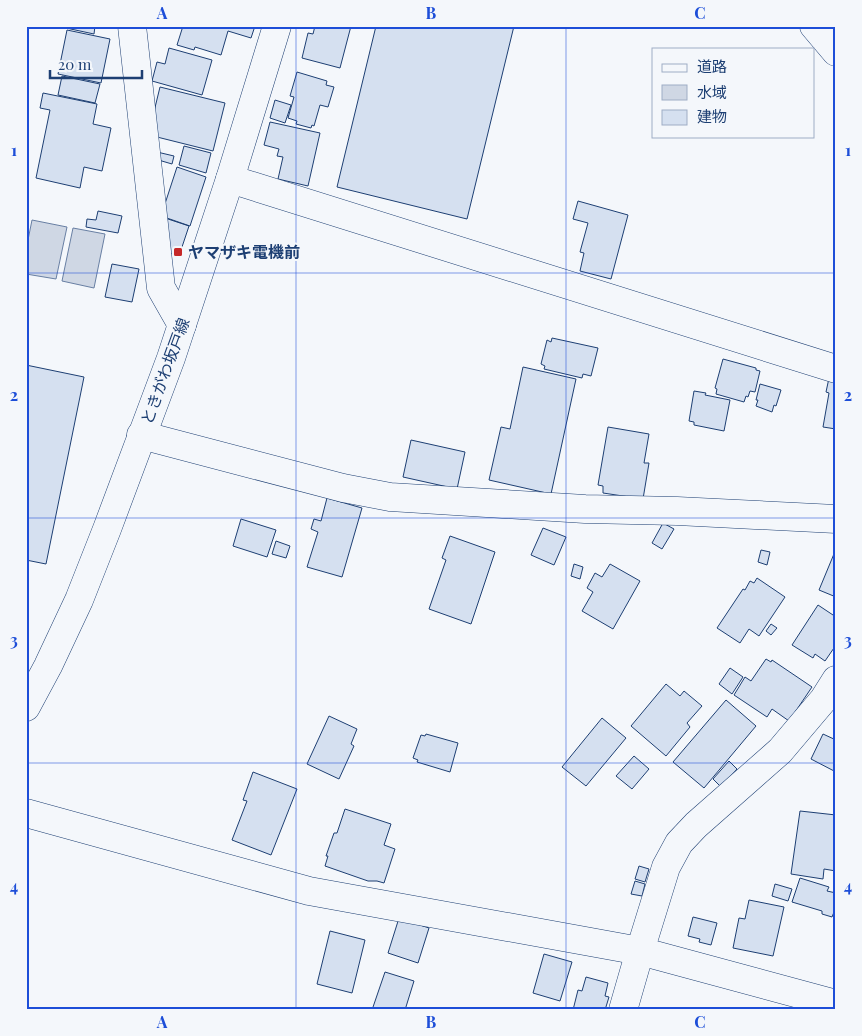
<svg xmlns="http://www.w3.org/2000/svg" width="862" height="1036" viewBox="0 0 862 1036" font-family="'Playfair Display','Noto Sans JP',serif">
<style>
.water{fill:#cfd7e4;stroke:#687fa3}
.building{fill:#d5e0f0;stroke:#1d3f73}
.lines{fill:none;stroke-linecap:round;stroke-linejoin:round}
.minor-casing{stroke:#1d3f73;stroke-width:29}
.secondary-casing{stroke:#1d3f73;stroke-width:29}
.minor{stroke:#f4f7fb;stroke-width:28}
.secondary{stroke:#f4f7fb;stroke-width:28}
.grid{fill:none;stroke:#1d4ed8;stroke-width:1;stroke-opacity:0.55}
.poi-dot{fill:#c62828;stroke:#f4f7fb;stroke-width:2}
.labels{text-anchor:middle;stroke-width:4;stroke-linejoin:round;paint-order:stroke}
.poi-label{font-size:16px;font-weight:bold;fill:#1d3f73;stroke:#f4f7fb;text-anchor:start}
.street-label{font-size:16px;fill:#1d3f73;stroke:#f4f7fb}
.neatline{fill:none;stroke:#1d4ed8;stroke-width:2}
.grid-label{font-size:16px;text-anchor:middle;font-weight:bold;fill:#1d4ed8}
</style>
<rect width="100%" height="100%" fill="#f4f7fb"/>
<!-- water -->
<path class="water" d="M32,220L67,227L56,279L26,274V250Z
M73,228L105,234L94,288L62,281Z"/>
<!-- building -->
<path class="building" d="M67,26H95L94,34L66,28Z
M183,26H255L251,38L228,31L221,55L195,47L194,50L177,45Z
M315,26H351L340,68L302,58L308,33L313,34Z
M376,26H514L467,219L337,187Z
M67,30L110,39L101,83L58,74Z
M169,48L212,60L202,95L152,81L157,62L165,64Z
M297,72L327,81L326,85L334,87L328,107L320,105L314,126L312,125L311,128L296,124L297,121L288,118L294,97L290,96Z
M62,76L100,84L95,103L58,95Z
M160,87L225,103L213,151L153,136L151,124Z
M43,93L97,104L93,124L111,128L102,171L84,167L80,188L36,178L50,110L40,108Z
M275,100L291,105L285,123L270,118Z
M270,122L320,133L308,186L278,179L283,157L277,156L279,149L264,145Z
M184,146L211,153L206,173L179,165Z
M157,152L174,156L172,164L155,159Z
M177,167L206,177L190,226L161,216Z
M578,201L628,215L611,279L580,271L584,253L580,252L588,223L573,219Z
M98,211L122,216L118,233L86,227L87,219L96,220Z
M165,218L189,226L179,256L166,252Z
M112,264L139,269L132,302L105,297Z
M552,338L598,348L591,376L583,374L582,378L544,369L545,366L541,364L547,340L551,342Z
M723,359L756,368V370L760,371L755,392L750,391L748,397L746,396L744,402L716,394L717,389L715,388Z
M26,365L84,377L46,564L26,560Z
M523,367L576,379L551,494L489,480L501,427L510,429Z
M829,378L836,379V429L823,427L829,393L826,392Z
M760,384L781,390L776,406L774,405L772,412L756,406L758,400H756Z
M694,391L706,393L705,395L730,400L724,431L694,425V422L689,421Z
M608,427L649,434L644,463H649L643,499L603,493V486L598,485Z
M411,440L465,452L457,489L403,477Z
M327,498L362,508L342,577L307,567L318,532L311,529L314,519L321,521Z
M241,519L276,530L267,557L233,546Z
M663,523L674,529L662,549L652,543Z
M543,528L566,537L554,565L531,555Z
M450,536L495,552L471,624L429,609L446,560L442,558Z
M276,541L290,546L286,558L272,554Z
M836,549V597L819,590Z
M761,550L770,552L767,565L758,562Z
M574,564L583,567L580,579L571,576Z
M610,564L640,581L613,629L582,611L593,592L587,588L595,573L602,577Z
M757,578L785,597L759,636L749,629L740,643L717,628L743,589L745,590L750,581L754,583Z
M818,605L836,617V645L825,661L815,654L813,658L792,645Z
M771,624L777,628L771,635L766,631Z
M766,659L771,662L772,660L812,687L789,721L772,709L767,717L734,695L745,677L751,681Z
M730,668L743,677L732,694L719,684Z
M666,684L680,696L684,691L702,706L687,723L690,727L666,756L631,726Z
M726,700L756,726L704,788L673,762Z
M329,716L357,729L351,744L354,746L339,779L307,764Z
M602,718L626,738L586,786L562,767Z
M426,734L458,743L450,772L417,762L418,760L413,758L421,735L425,736Z
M823,734L836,740V772L811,759Z
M634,756L649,769L632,789L616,776Z
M729,761L737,769L721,787L713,779Z
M253,772L297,789L271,855L232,840L247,801L243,800Z
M345,809L391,824L384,845L395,849L384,883L377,881H368L325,866L328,856H326L334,833H337Z
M800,811L836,815V871L824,869L823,879L791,874Z
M639,866L649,869L645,882L635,879Z
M800,878L829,887L827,891L836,893V907L832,917L822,914V911L792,902Z
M635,881L645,884L642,896L631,894Z
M775,884L792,889L788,901L772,896Z
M749,900L784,907L773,956L733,948L739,918L745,919Z
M693,917L717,923L711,945L699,942L700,939L688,936Z
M399,918L429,928L418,963L388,953Z
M330,931L365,940L352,993L317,984Z
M544,954L572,962L560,1001L533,993Z
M385,972L414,981L405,1010H372Z
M586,977L608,983L605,996L609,997L605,1010H573L578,990L582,991Z"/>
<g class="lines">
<defs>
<path id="minor" d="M132,26L161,288L182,325
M814,26L836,52
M230,179L836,369
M141,435L343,488L390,497L585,509L677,511L836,519
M26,813L309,891L640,951L836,1004
M623,1010L640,951L666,867L679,843L696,825L780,751L824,699L836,680"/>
<path id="secondary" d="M26,707L48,666L79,600L107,529L171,358L230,179L277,26"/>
</defs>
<!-- minor casing -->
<use href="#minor" class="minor-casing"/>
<!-- secondary casing -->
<use href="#secondary" class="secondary-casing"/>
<!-- minor -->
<use href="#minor" class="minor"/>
<!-- secondary -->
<use href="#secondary" class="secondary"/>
</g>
<!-- grid -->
<path class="grid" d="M296,26V1010M566,26V1010M26,273H836M26,518H836M26,763H836"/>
<!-- markers -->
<rect class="poi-dot" x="173" y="247" width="10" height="10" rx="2.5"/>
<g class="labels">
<!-- poi labels -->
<g class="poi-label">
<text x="188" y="258">ヤマザキ電機前</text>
</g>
<!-- street labels -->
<g class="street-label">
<text transform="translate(165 371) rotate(-70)" y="6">ときがわ坂戸線</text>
</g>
</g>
<!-- border -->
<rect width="862" height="1036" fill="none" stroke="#f4f7fb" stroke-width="55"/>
<!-- legend -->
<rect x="652" y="48" width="162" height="90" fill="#f4f7fb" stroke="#9eadc5"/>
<rect x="662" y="64" width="25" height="8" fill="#f4f7fb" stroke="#9eadc5"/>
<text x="697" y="72" font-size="15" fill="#1d3f73">道路</text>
<rect x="662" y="85" width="25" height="15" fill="#cfd7e4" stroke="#9eadc5"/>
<text x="697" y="98" font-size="15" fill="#1d3f73">水域</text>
<rect x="662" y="110" width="25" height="15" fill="#d5e0f0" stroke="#9eadc5"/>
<text x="697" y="122" font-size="15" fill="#1d3f73">建物</text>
<!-- scale -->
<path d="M50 70v8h92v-8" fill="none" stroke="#1d3f73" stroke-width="2.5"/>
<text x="58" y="70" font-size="15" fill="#1d3f73" stroke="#f4f7fb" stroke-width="4" paint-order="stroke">20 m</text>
<rect x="28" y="28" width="806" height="980" class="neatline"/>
<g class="grid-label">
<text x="162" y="19">A</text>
<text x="431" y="19">B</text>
<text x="700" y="19">C</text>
<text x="14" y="156">1</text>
<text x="848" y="156">1</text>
<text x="14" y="401">2</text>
<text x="848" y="401">2</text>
<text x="14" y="646">3</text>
<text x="848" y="646">3</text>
<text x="14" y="892">4</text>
<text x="848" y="892">4</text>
<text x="162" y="1028">A</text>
<text x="431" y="1028">B</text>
<text x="700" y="1028">C</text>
</g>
</svg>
